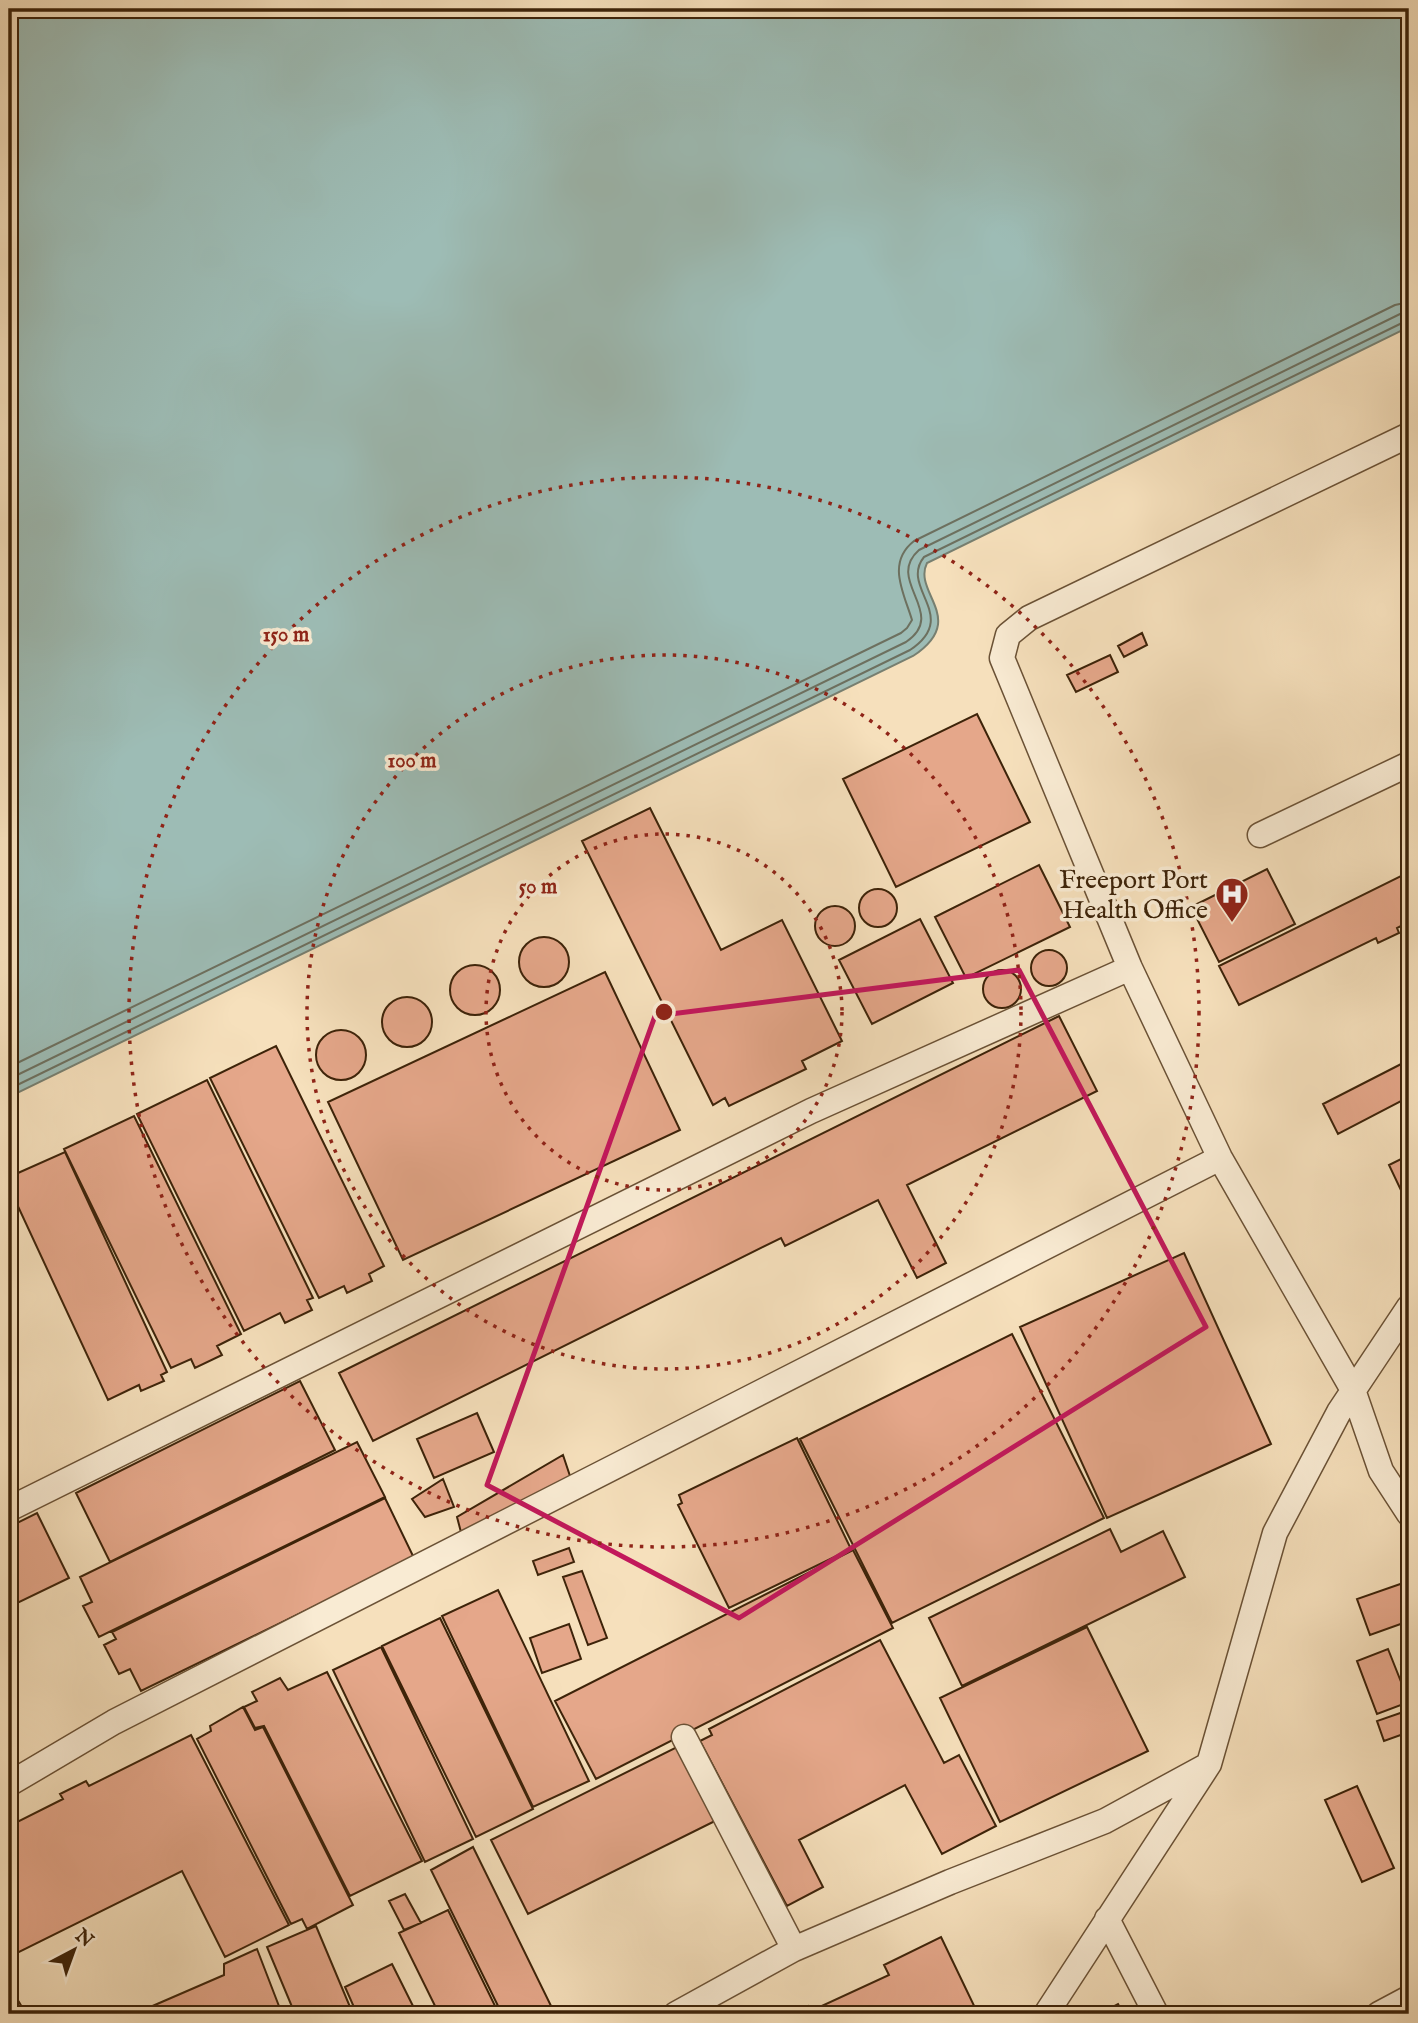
<svg xmlns="http://www.w3.org/2000/svg" width="1418" height="2023" viewBox="0 0 1418 2023" font-family="'IM FELL English',serif">
<style>
.water{fill:#9dbcb5;stroke:#777f70;stroke-width:2}
.lines{fill:none;stroke-linecap:round;stroke-linejoin:round}
.shore{stroke:#6d705f;stroke-width:2}
.building{fill:#e5a78a;stroke:#3d2309;stroke-width:2}
.minor-casing{stroke:#6b5236;stroke-width:27}
.minor{stroke:#f9ebd3;stroke-width:24}
.marked{fill:none;stroke:#c2185b;stroke-width:5;stroke-linejoin:round}
.ring{fill:none;stroke:#8f2418;stroke-width:3.5;stroke-dasharray:3.5 7}
.labels{text-anchor:middle;stroke-width:7;stroke-linejoin:round;paint-order:stroke}
.poi-label{font-size:26px;fill:#3d2309;stroke:#f9ebd3;text-anchor:end}
.centre{fill:#8f2418;stroke:#f9ebd3;stroke-width:3.5}
.ring-label{font-size:21px;text-anchor:middle;font-weight:bold;fill:#8f2418;stroke:#f9ebd3;stroke-width:7;stroke-linejoin:round;paint-order:stroke}
</style>
<rect width="100%" height="100%" fill="#f6e0bc"/>
<filter id="stains"><feTurbulence type="fractalNoise" baseFrequency=".00286" numOctaves="4"/><feColorMatrix values="0 0 0 0 .2 0 0 0 0 .09 0 0 0 0 .02 0 0 0 .5 -.17"/></filter>
<radialGradient id="worn" r=".72"><stop offset=".6" stop-color="#630" stop-opacity="0"/><stop offset="1" stop-color="#630" stop-opacity=".3"/></radialGradient>
<!-- water -->
<path class="water" d="M9,9H1409V327L927,563C912,593 969,619 913,656L9,1097Z"/>
<g class="lines">
<!-- shore -->
<path class="shore" d="M9,1067L901,633L907,628L912,620C904,593 886,563 914,541L1395,305L1409,302
M9,1079L906,642C949,613 884,581 919,550L1400,314L1409,313
M9,1089L910,650C961,616 899,588 924,557L1404,322L1409,321"/>
</g>
<!-- building -->
<path class="building" d="M1142,633L1147,645L1124,657L1118,646Z
M1110,655L1118,672L1076,692L1067,675Z
M977,714L1030,822L896,887L843,779Z
M650,808L721,950L782,920L842,1041L802,1061L806,1069L729,1106L725,1098L713,1105L582,841Z
M1039,865L1070,927L966,978L935,917Z
M1267,869L1295,924L1219,962L1191,907Z
M1409,872V922L1397,928L1399,933L1378,943L1376,938L1239,1005L1219,966Z
M859 908a19 19 0 1 1 38 0a19 19 0 1 1-38 0Z
M815 926a20 20 0 1 1 40 0a20 20 0 1 1-40 0Z
M920,919L953,983L872,1024L839,960Z
M519 962a25 25 0 1 1 50 0a25 25 0 1 1-50 0Z
M1031 968a18 18 0 1 1 36 0a18 18 0 1 1-36 0Z
M450 990a25 25 0 1 1 50 0a25 25 0 1 1-50 0Z
M983 989a19 19 0 1 1 38 0a19 19 0 1 1-38 0Z
M605,972L680,1130L403,1260L328,1102Z
M382 1022a25 25 0 1 1 50 0a25 25 0 1 1-50 0Z
M1059,1016L1097,1091L907,1185L946,1263L917,1278L878,1200L785,1246L781,1238L373,1441L339,1373Z
M316 1055a25 25 0 1 1 50 0a25 25 0 1 1-50 0Z
M276,1046L384,1266L369,1274L372,1281L347,1293L344,1286L319,1298L210,1078Z
M1409,1060V1097L1338,1134L1323,1104Z
M207,1080L313,1298L307,1300L312,1310L285,1323L280,1313L244,1331L137,1114Z
M134,1116L241,1334L217,1346L222,1355L195,1368L191,1359L171,1368L64,1149Z
M65,1152L167,1372L161,1375L164,1381L141,1391L139,1385L108,1400L9,1187V1177Z
M1409,1155V1202L1407,1203L1389,1165Z
M1184,1253L1271,1444L1107,1518L1020,1327Z
M1012,1334L1104,1518L892,1623L800,1439Z
M300,1381L335,1450L110,1562L76,1493Z
M477,1413L494,1452L434,1478L417,1439Z
M797,1438L851,1549L729,1608L678,1505L682,1503L679,1495Z
M357,1442L385,1497L99,1637L83,1606L92,1602L80,1577Z
M563,1455L572,1482L462,1536L457,1517Z
M443,1479L454,1507L425,1517L412,1499Z
M385,1498L414,1558L141,1691L130,1669L119,1674L104,1645L116,1639L112,1632Z
M37,1513L69,1578L9,1607V1527Z
M1110,1529L1121,1552L1163,1531L1185,1577L962,1686L929,1618Z
M569,1548L574,1562L538,1575L533,1561Z
M853,1550L893,1628L596,1779L555,1701Z
M582,1571L607,1638L588,1645L563,1577Z
M1409,1581V1621L1370,1635L1357,1599Z
M498,1590L589,1781L533,1807L442,1616Z
M440,1618L533,1809L476,1837L382,1646Z
M569,1624L581,1659L542,1673L530,1638Z
M1087,1627L1148,1751L1000,1822L940,1698Z
M880,1640L944,1763L959,1755L996,1826L942,1854L905,1785L799,1840L823,1887L787,1906L700,1741L712,1735L709,1729Z
M381,1647L473,1839L425,1862L333,1670Z
M1388,1649L1409,1702L1377,1714L1357,1661Z
M1409,1661V1688L1401,1665Z
M327,1672L422,1861L350,1896L264,1726L255,1728L244,1707L257,1701L252,1692L280,1678L288,1690Z
M243,1707L255,1730L263,1727L353,1905L307,1929L302,1919L291,1924L197,1739L211,1731L210,1726Z
M1409,1710V1732L1384,1741L1377,1721Z
M191,1735L289,1925L225,1957L182,1871L9,1957V1826L63,1799L60,1794L86,1781L89,1786Z
M679,1746L717,1820L528,1914L491,1840Z
M1357,1786L1394,1868L1362,1882L1325,1800Z
M1409,1842V1860L1402,1846Z
M473,1847L555,2014H502L431,1870Z
M405,1894L421,1923L404,1930L389,1901Z
M448,1910L499,2014H439L399,1933Z
M316,1926L353,2014H295L267,1947Z
M941,1937L978,2014H789L808,2006L811,2011L889,1975L884,1965Z
M257,1949L282,2014H134L224,1975V1964Z
M392,1964L417,2014H357L345,1987Z
M19,2002L26,2014H9V2008Z
M1118,2004L1123,2014H1099Z"/>
<g class="lines">
<defs>
<path id="minor" d="M1409,435L1029,618L1008,635L1002,658L1130,968L1220,1158L1353,1390L1381,1471L1409,1514
M1260,835L1409,764
M9,1509L811,1111L1130,968
M684,1737L794,1949
M9,1784L114,1722L1220,1158
M1107,1919L1156,2014
M676,2014L794,1949L950,1882L1105,1821L1206,1766
M1046,2014L1209,1764L1275,1533L1339,1412L1409,1307
M1379,2014L1409,1998"/>
</defs>
<!-- minor casing -->
<use href="#minor" class="minor-casing"/>
<!-- minor -->
<use href="#minor" class="minor"/>
</g>
<!-- marked area -->
<path class="marked" d="M1019,970L1206,1327L739,1618L487,1485L655,1016Z"/>
<!-- distance rings -->
<g class="ring">
<circle cx="664" cy="1012" r="178"/>
<circle cx="664" cy="1012" r="357"/>
<circle cx="664" cy="1012" r="535"/>
</g>
<!-- icons -->
<defs>
<symbol id="hospital-pin" viewBox="-11 -11 22 30"><path d="M0 17L-7.5 6A9.5 9.5 0 1 1 7.5 6Z" fill="#8f2418" stroke="#f9ebd3"/><path d="M-5-5h3v3.5h4V-5h3V5h-3V1.5h-4V5h-3Z" fill="#fff"/></symbol>
</defs>
<g fill-rule="evenodd">
<use href="#hospital-pin" x="1213" y="875" width="38" height="52"/>
</g>
<g class="labels">
<!-- poi labels -->
<g class="poi-label">
<text x="1208" y="888">Freeport Port<tspan x="1208" dy="30">Health Office</tspan></text>
</g>
</g>
<circle cx="664" cy="1012" r="10" class="centre"/>
<g class="ring-label">
<text x="286" y="641">150 m</text>
<text x="412" y="767">100 m</text>
<text x="538" y="893">50 m</text>
</g>
<!-- margin -->
<rect width="1418" height="2023" fill="none" stroke="#f6e0bc" stroke-width="35"/>
<rect x="10" y="10" width="1397" height="2002" fill="none" stroke="#3d2309" stroke-width="3.5"/>
<rect x="18" y="18" width="1383" height="1988" fill="none" stroke="#3d2309" stroke-width="2"/>
<!-- north arrow -->
<g transform="translate(74 1950) rotate(41)" stroke="#f9ebd3" stroke-width="5" paint-order="stroke">
<path d="M0-5L12 26L0 18L-12 26Z" fill="#3d2309"/>
<text y="-10" font-size="19" font-weight="bold" text-anchor="middle" fill="#3d2309">N</text>
</g>
<rect width="100%" height="100%" filter="url(#stains)"/>
<rect width="100%" height="100%" fill="url(#worn)"/>
</svg>
